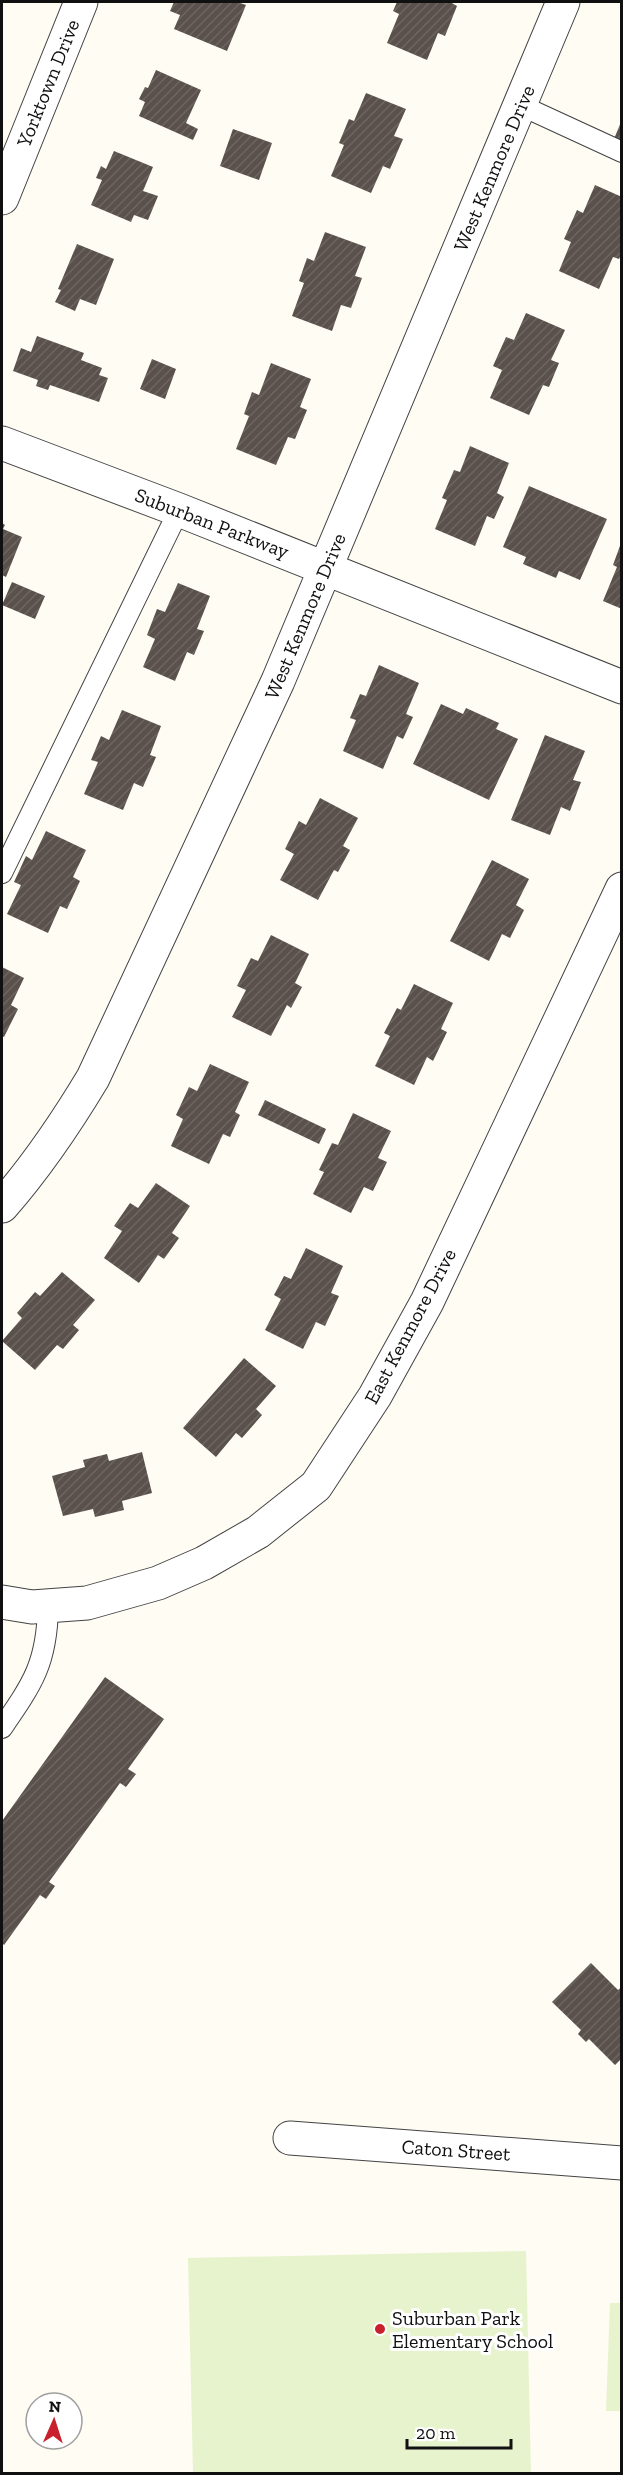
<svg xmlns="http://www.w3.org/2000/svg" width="623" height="2475" viewBox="0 0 623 2475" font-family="'Zilla Slab',serif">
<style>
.pitch{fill:#e7f3cd}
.building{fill:url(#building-hatch)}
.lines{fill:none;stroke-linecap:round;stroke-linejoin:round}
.service-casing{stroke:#434343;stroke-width:22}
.minor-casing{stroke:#434343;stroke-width:35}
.service{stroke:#fff;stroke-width:20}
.minor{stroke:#fff;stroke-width:33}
.poi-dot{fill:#c9202e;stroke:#fff;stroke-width:2}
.labels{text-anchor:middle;stroke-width:6;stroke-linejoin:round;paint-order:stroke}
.street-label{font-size:20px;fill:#101010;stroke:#fff}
.poi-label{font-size:20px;fill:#101010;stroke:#fff;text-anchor:start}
</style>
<defs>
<pattern id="building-hatch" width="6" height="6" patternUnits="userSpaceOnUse" patternTransform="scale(1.5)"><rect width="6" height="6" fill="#5a514c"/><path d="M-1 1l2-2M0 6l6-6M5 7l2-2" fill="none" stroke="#6d6561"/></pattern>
</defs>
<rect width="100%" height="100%" fill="#fffcf4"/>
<!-- pitch -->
<path class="pitch" d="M526,2251L531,2473H193L188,2258Z
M610,2303H621V2411H606Z"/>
<!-- building -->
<path class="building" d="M174,2H237L246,5L227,51L174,29L180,15L170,11Z
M397,2H450L457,6L445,36L438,33L427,60L387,43L399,14L393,11Z
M156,70L201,90L186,123L198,129L193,140L139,116L145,102L139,99L145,87L148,88Z
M366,93L406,109L394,136L403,139L390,169L383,166L371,193L331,176L344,145L339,143L349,119L354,121Z
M621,122H622V142L614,139Z
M233,129L272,143L259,180L220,166Z
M114,151L153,167L143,191L158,196L148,220L134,215L131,222L91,205L102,180L96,178L101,166L106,169Z
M595,185L622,197V253L619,259L613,257L599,289L559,271L571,242L564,239L577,210L583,213Z
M325,232L366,247L355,276L362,278L351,308L341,305L332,331L292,316L304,283L299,281L307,258L314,261Z
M77,244L114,259L96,305L80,299L75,311L55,302L61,290L58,289Z
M526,313L565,330L551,360L559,363L549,387L543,385L529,415L490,398L502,370L493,366L506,337L514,340Z
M37,336L84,353L81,360L102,368L99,375L108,378L99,402L50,385L48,390L36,386L38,380L13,371L21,348L31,352Z
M152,359L176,369L165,399L140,389Z
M271,363L311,379L300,407L307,410L295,439L288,437L276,465L236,449L249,416L244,414L252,392L259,395Z
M470,446L509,463L497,493L504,497L494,519L487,516L475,546L435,529L447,500L442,498L454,470L460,472Z
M529,486L607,519L580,580L559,571L556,578L523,564L526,557L503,547Z
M2,523L5,525L3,529L22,537L6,577L2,575Z
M621,543H622V609L603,601L617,567L613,565Z
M12,582L45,596L35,619L2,605Z
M178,583L210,596L197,629L204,631L194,655L187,652L175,681L143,667L155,639L147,635L157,609L165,612Z
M379,665L419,683L406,714L413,717L403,739L397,736L383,769L343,751L356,720L350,718L360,694L366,696Z
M441,704L463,714L466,708L499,723L496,729L518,739L489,800L413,764Z
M122,710L161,726L150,755L156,757L143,787L134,783L123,810L84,794L98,762L91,760L101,736L109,740Z
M545,735L585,751L573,780L581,782L570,811L561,807L550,835L511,820Z
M320,798L358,818L343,846L350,850L338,872L334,870L318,900L280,880L294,854L285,849L299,821L306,825Z
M46,831L86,850L73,877L80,881L67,909L60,906L48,933L7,914L21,885L14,882L26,856L32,860Z
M492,860L529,879L516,905L524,910L510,938L502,934L489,961L450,941Z
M271,935L309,954L295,983L302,987L291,1008L287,1005L271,1036L232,1017L246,990L237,986L251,958L258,961Z
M2,967L24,978L11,1005L18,1009L4,1037L2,1036Z
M414,984L453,1003L441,1029L447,1032L433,1061L427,1057L414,1085L375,1066L390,1036L384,1033L397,1008L401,1010Z
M210,1064L249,1082L235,1112L240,1115L230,1137L223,1134L209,1164L171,1146L183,1119L176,1115L189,1087L197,1091Z
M265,1100L326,1129L319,1144L258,1115Z
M353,1113L391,1131L378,1158L387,1162L373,1191L364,1187L351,1213L313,1194L324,1172L319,1170L332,1143L338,1145Z
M156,1183L190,1206L172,1233L179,1238L164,1259L158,1255L139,1283L104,1258L122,1231L114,1226L130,1203L138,1208Z
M306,1248L343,1266L331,1293L339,1296L325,1326L316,1322L303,1349L265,1330L281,1299L274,1295L284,1276L291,1279Z
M62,1272L95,1300L73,1325L79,1330L63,1349L57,1345L35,1370L2,1341L22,1318L17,1313L35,1292L40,1296Z
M244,1358L276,1386L256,1409L262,1415L242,1438L236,1433L216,1457L183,1428Z
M142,1452L152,1493L122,1501L124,1510L95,1517L93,1509L63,1516L52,1476L85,1467L83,1460L107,1454L109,1461Z
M105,1677L164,1719L128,1769L136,1774L126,1787L120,1783L49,1882L55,1886L46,1899L40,1895L4,1945L2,1943V1821Z
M591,1963L618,1990L622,1987V2058L615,2065L589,2039L586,2042L578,2034L581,2030L552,2002Z"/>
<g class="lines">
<defs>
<path id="service" d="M520,105L622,152
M2,873L179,510
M2,1728C33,1683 47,1663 48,1607"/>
<path id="minor" d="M2,198L81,2
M2,443L179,510L622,687
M2,1206C37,1166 66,1123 93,1078L278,681L563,2
M2,1602L32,1607L87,1603L158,1583L204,1563L258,1532L316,1486L375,1396L427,1302L622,889
M290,2138L622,2163"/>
</defs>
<!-- service casing -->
<use href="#service" class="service-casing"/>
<!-- minor casing -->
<use href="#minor" class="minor-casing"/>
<!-- service -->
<use href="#service" class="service"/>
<!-- minor -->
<use href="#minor" class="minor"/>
</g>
<!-- markers -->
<circle class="poi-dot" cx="380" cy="2329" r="6"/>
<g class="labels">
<!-- street labels -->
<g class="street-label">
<text transform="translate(48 83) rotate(-68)" y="7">Yorktown Drive</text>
<text transform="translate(494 168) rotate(-67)" y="7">West Kenmore Drive</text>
<text transform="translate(212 523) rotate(21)" y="7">Suburban Parkway</text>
<text transform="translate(305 616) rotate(-67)" y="7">West Kenmore Drive</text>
<text transform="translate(410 1326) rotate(-62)" y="7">East Kenmore Drive</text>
<text transform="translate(456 2150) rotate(4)" y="7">Caton Street</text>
</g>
<!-- poi labels -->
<g class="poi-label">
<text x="392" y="2325">Suburban Park<tspan x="392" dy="23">Elementary School</tspan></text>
</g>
</g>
<!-- border -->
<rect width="623" height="2475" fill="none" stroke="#101010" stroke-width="6"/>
<!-- north arrow -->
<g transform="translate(54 2421) rotate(3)"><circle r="28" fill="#ffffff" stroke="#9f9f9f" stroke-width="1.5"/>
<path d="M0-4.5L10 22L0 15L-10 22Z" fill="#c9202e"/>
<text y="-9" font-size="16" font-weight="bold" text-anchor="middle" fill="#101010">N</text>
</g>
<!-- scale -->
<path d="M407 2439v9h104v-9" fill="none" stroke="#101010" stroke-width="3"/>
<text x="416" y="2439" font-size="18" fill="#101010" stroke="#ffffff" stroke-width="4.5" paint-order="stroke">20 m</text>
</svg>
